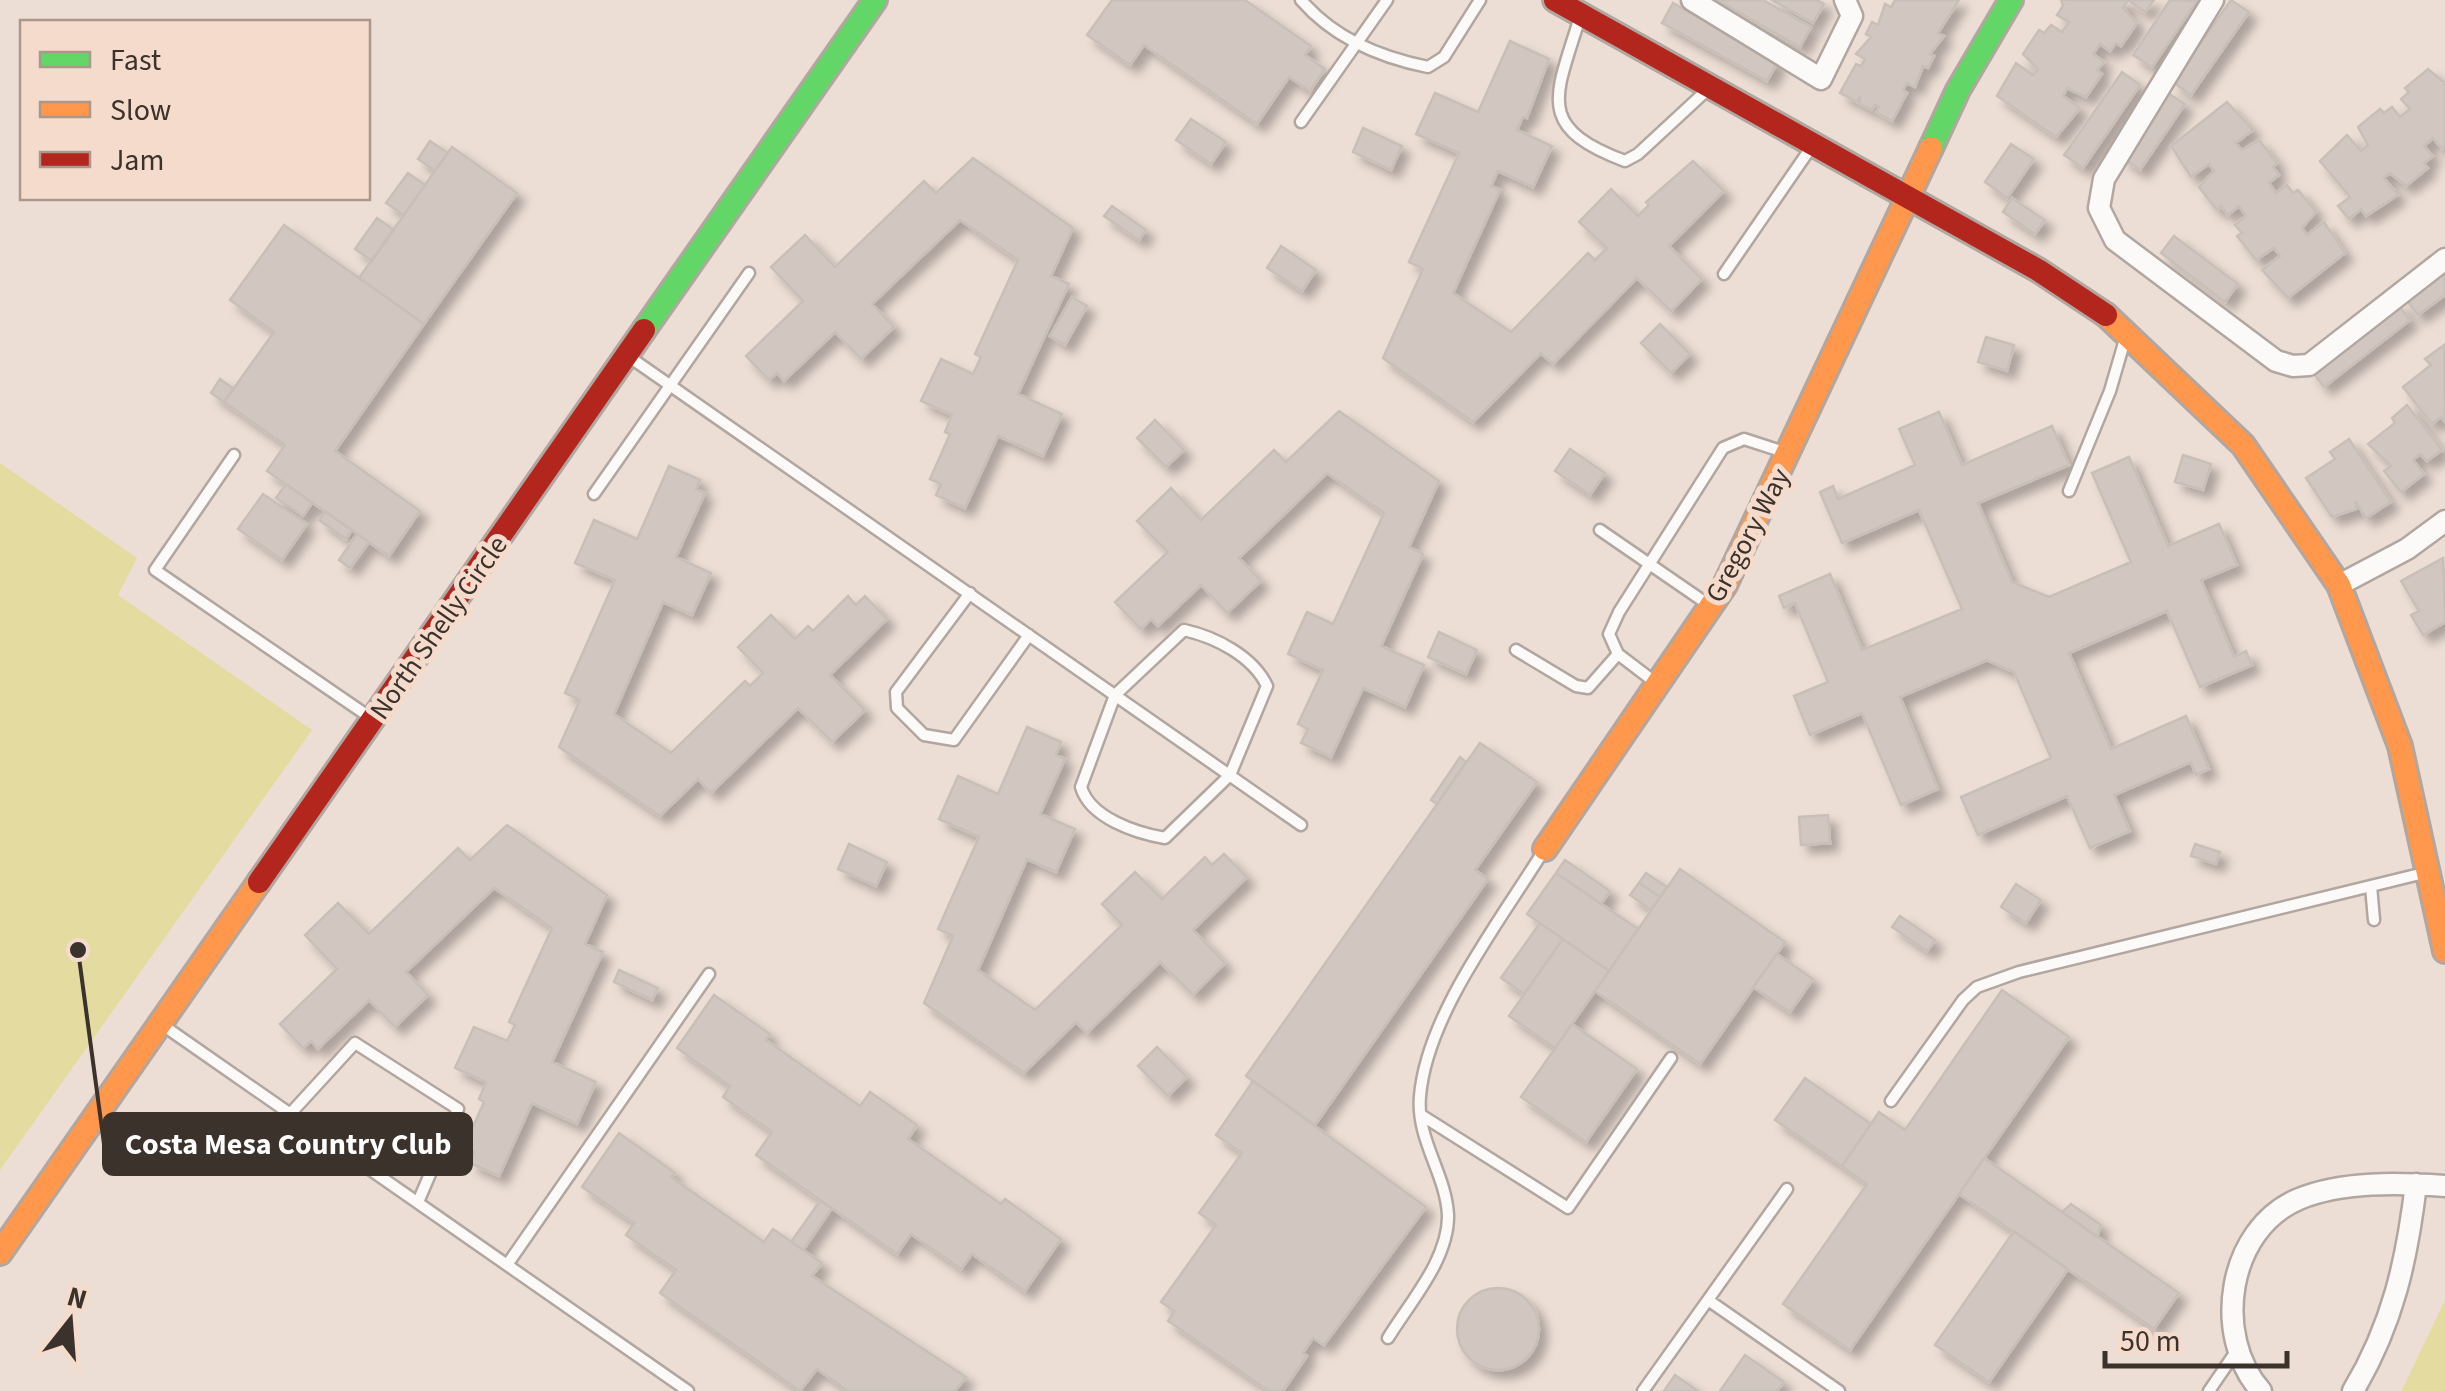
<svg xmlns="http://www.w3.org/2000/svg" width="2445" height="1391" viewBox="0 0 2445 1391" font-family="'Source Sans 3',sans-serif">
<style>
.green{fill:#e3dba0}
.building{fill:#d1c7c0;stroke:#c8bfb7;stroke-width:2.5;filter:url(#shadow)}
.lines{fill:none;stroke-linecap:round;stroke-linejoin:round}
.lane-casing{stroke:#b1a6a0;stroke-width:15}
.street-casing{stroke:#b1a6a0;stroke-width:25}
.fast-casing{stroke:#b1a6a0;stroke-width:28}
.slow-casing{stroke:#b1a6a0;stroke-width:28}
.jam-casing{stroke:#b1a6a0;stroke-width:28}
.lane{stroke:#fcfaf9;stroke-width:10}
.street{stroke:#fcfaf9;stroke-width:20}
.fast{stroke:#63d668;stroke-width:22}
.slow{stroke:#ff974d;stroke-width:22}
.jam{stroke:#b3261e;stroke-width:22}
.labels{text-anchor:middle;stroke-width:10;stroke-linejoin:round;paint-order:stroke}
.street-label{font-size:28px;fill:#3c322c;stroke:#f5dbcc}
.leader{fill:none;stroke:#3c322c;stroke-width:4}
.callout-dot{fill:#3c322c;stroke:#f5dbcc;stroke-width:4}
.callout{fill:#3c322c;stroke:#3c322c;stroke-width:4}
.callout-label{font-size:30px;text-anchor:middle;font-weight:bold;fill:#fff}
</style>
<defs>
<filter id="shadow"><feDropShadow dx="8" dy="8" stdDeviation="5" flood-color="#0004"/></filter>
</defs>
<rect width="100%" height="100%" fill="#ecded5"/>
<!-- green -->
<path class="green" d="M0,463L137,558L118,595L312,730L0,1170Z
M2445,1300V1391H2402V1390Z"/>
<!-- building -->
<path class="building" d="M1112,0H1245L1311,46L1305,55L1325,69L1310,91L1289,77L1257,124L1144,45L1130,65L1087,35Z
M1717,0H1763L1811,27L1800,47Z
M1772,0H1817L1824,4L1813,23Z
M1895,0H1959L1938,33L1944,36L1930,54L1934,56L1928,68L1923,66L1915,87L1907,83L1903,90L1907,93L1892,121L1876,112L1879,107L1875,105L1872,110L1860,104V96L1857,102L1840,93L1856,64L1861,66L1865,59L1856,54L1871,37L1866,34L1872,22L1878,25L1885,4L1891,7Z
M2061,0H2154L2145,12L2128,0L2123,8L2137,23L2121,46L2116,43L2110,51L2100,44L2093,54L2104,62L2097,70L2102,74L2086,97L2067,88L2063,96L2080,108L2056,137L1997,96L2016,63L2033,75L2038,69L2023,54L2039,30L2044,33L2051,25L2062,32L2069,22L2057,15L2063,6Z
M2170,0L2197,1L2152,67L2133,55Z
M2231,0L2249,12L2191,95L2173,82Z
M1673,3L1778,62L1767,81L1662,23Z
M1510,41L1549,59L1527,118L1523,117L1517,130L1552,146L1533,187L1498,171L1491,186L1500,190L1453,293L1511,332L1588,253L1595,260L1607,248L1579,222L1611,189L1638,216L1649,205L1646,202L1693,161L1724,191L1669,246L1702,279L1671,311L1637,278L1553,364L1541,353L1473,422L1383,358L1423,269L1409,262L1459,153L1416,134L1435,93L1478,112Z
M2428,69L2445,83V146L2442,149L2433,138L2424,146L2433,156L2424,163L2428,168L2406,186L2390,173L2384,178L2398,195L2366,216L2361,209L2349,219L2338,206L2350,197L2320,161L2347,135L2361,151L2368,145L2358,127L2380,109L2384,113L2392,107L2400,117L2410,109L2401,99L2409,92L2405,88Z
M2122,72L2140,85L2083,168L2064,155Z
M2166,92L2185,104L2140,170L2122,158Z
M2227,102L2253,130L2236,143L2242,150L2259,140L2277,163L2273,167L2279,175L2269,183L2276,193L2287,185L2293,193L2298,190L2316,212L2302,228L2307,235L2324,222L2345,253L2288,298L2262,270L2280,256L2274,248L2256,260L2237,236L2242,233L2235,225L2246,216L2239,206L2228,215L2221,206L2217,210L2199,187L2214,171L2209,164L2191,177L2171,146Z
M1191,119L1226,142L1211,164L1176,140Z
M1363,128L1402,146L1391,170L1353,152Z
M430,141L448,153L435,171L418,159Z
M2011,144L2034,159L2007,198L1985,182Z
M452,147L517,193L424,324L359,278Z
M973,158L1073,228L1051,276L1069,284L1018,394L1062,414L1043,456L998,436L965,508L936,495L941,484L930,479L950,434L945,432L952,415L921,401L941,359L973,374L981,357L975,354L1018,260L960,220L872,304L894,327L861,359L835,332L784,381L777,373L769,380L746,356L803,301L771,267L805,235L835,267L924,181L936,193Z
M408,173L425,185L404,215L386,203Z
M2012,198L2045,220L2035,234L2003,212Z
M1112,206L1146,230L1139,240L1104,216Z
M377,218L394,230L372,261L355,249Z
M284,225L424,324L335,451L420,511L389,556L267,471L285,445L224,402L274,332L230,300Z
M2174,236L2238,284L2225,302L2161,253Z
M1281,246L1316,270L1302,291L1267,268Z
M2445,267V295L2418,315L2405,298Z
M1072,297L1087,306L1065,345L1050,336Z
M2397,303L2410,320L2324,387L2311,370Z
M1660,324L1690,354L1671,373L1641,343Z
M1986,337L2014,345L2007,371L1978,362Z
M2444,345L2445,422L2441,417L2432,424L2403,387L2431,365L2425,359Z
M220,379L234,389L224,402L211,393Z
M2407,405L2442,450L2427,461L2420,454L2413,460L2424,474L2401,492L2384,471L2391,466L2368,444L2395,423L2392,418Z
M1339,411L1439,481L1409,547L1423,554L1381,646L1424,665L1405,707L1363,688L1331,757L1301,743L1308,729L1298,724L1323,670L1288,654L1307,612L1333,624L1384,513L1327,473L1239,558L1261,581L1227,613L1201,585L1158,626L1151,619L1141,629L1115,602L1168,552L1137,521L1171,488L1201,520L1274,450L1286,462Z
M1939,412L1962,465L2052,426L2069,465L1978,503L2012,582L2049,597L2131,562L2092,473L2129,457L2168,546L2219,524L2237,565L2201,580L2234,657L2246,651L2252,665L2200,687L2167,611L2069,653L2111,749L2186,716L2209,769L2196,775L2191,762L2114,795L2130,831L2090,848L2067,796L1978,835L1961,797L2051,758L2014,672L1987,660L1900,697L1938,789L1901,805L1862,713L1810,735L1794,696L1828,682L1795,603L1784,608L1779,596L1830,574L1862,650L1962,609L1919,510L1842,543L1820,492L1833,486L1838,499L1915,465L1899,429Z
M1155,420L1184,450L1166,467L1137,438Z
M2349,439L2391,502L2366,518L2355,501L2356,509L2332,517L2306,478L2335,459L2330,452Z
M1570,449L1605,473L1590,495L1555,471Z
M2183,455L2211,464L2203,490L2175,482Z
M669,466L700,480L696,489L705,493L676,557L711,573L692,615L663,602L614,714L671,753L745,681L750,686L763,673L738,647L771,615L795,639L808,626L813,631L848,596L856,605L865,596L887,619L830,675L865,710L832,742L798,708L711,793L698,779L660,816L559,747L580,700L565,693L615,580L575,563L594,520L637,539Z
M286,484L312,503L303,516L276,498Z
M263,494L307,524L282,560L238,529Z
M326,512L352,530L346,539L319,520Z
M357,534L369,542L350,568L339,560Z
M2443,558L2445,622L2423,635L2411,615L2419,611L2401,581Z
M1439,632L1477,650L1466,674L1428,657Z
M1027,727L1061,742L1056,755L1065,759L1040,814L1075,829L1056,872L1027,859L978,970L1035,1010L1122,925L1102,904L1135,872L1162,899L1205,857L1212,865L1224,854L1247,877L1193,930L1225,963L1193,995L1160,962L1087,1033L1076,1022L1024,1073L924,1003L953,936L938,929L979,837L939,819L958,776L998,794Z
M1480,743L1537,782L1475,870L1488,879L1315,1125L1246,1076Z
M1460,757L1466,762L1437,804L1431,800Z
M1828,815L1830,843L1801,845L1799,817Z
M507,825L607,895L585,944L603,952L552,1062L596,1082L577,1124L532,1103L499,1176L470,1163L474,1152L464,1147L484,1102L479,1099L486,1082L455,1068L474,1027L507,1041L515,1025L509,1022L552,928L494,888L406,972L428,995L395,1027L369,1000L318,1049L311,1041L303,1048L280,1024L337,969L305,935L338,903L369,934L458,848L470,860Z
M849,844L887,862L876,886L838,869Z
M2195,844L2220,852L2216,864L2191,856Z
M1565,860L1610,891L1601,904L1556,873Z
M1680,869L1785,942L1700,1064L1595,991Z
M1556,873L1638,929L1609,971L1527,914Z
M1646,873L1667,887L1660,897L1639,883Z
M1639,883L1660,897L1651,910L1630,895Z
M2016,884L2041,900L2026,923L2001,907Z
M1900,916L1935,940L1927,951L1892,927Z
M1540,923L1563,939L1524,994L1501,978Z
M1563,939L1609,971L1555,1048L1509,1016Z
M1777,954L1813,979L1790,1012L1753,987Z
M619,970L658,988L652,1000L614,982Z
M2002,990L2069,1037L1850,1350L1783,1304L1867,1184L1842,1166L1879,1112L1905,1130Z
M714,995L770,1034L766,1040L860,1106L870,1092L917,1125L908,1139L1001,1204L1005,1199L1061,1239L1025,1291L972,1254L961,1269L911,1234L897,1254L756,1155L772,1132L723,1097L730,1086L677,1048Z
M1572,1024L1637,1069L1586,1142L1521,1097Z
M1157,1047L1187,1077L1168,1096L1138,1066Z
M1805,1078L1871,1124L1842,1166L1775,1120Z
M1253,1081L1426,1207L1324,1345L1313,1338L1303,1353L1307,1356L1283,1391H1269L1168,1321L1174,1311L1161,1302L1216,1225L1199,1213L1242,1153L1216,1135Z
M619,1133L675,1173L671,1177L764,1242L773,1229L822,1263L812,1276L966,1377L955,1391H848L817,1369L800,1391L660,1293L676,1270L626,1235L634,1223L582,1187Z
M1984,1158L2179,1293L2154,1329L1959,1194Z
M820,1201L832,1208L803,1250L791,1242Z
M2071,1204L2101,1225L2097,1237L2062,1212Z
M2014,1231L2068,1269L1989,1382L1935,1345Z
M1457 1329a41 41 0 1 1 82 0a41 41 0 1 1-82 0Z
M1745,1355L1784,1382L1777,1391H1720Z
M1675,1375L1698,1391H1664Z"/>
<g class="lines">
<defs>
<path id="lane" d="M1301,0C1334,38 1378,57 1428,67L1444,57L1480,0
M1579,20C1556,96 1534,127 1625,161L1638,154L1706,91
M1301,122L1387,0
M1724,274L1810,149
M628,356L1301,825
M234,455L155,570L368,716
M2069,491L2110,391L2126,336
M594,494L749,273
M1600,530L1706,603
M970,593L896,692L897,708L924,735L954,740L1029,635
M1184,630C1215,637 1253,656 1267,686L1230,775L1165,838C1136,833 1090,818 1081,787L1115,695Z
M1516,650L1576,686L1588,688L1618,654
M1656,683L1618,654L1609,634L1619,612L1723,448L1744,439L1784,452
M2371,886L2374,920
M164,1026L688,1391
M1891,1101L1963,1000L1977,987L2019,972L2424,873
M290,1114L355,1043L458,1109L418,1202
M1421,1115L1568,1208L1671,1058
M507,1265L709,974
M1708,1300L1839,1391
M1388,1338C1410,1302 1449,1259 1448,1215C1446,1174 1416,1139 1420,1096C1427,1014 1501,920 1544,850
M1643,1391L1787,1189
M2209,1391L2237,1350"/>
<path id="street" d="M1692,0L1821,79L1852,16L1845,0
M2213,0L2104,179L2099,208L2115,240L2276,361L2293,366L2309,365L2445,259
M2339,585L2407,549L2445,521
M2261,1391C2212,1336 2227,1229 2299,1199C2342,1181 2400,1183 2445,1186
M2353,1391C2393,1324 2407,1260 2416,1184"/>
<path id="fast" d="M1931,148L1958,90L2011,0
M644,330L875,0"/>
<path id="slow" d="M2106,315L2243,445L2339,585L2400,746L2445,951
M1545,849L1725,585L1931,148
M0,1253L259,882"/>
<path id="jam" d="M1555,0L2038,270L2106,315
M259,882L644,330"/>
</defs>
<!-- lane casing -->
<use href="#lane" class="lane-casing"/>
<!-- street casing -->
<use href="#street" class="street-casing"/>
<!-- fast casing -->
<use href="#fast" class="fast-casing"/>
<!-- slow casing -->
<use href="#slow" class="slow-casing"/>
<!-- jam casing -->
<use href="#jam" class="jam-casing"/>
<!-- lane -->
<use href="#lane" class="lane"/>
<!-- street -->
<use href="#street" class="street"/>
<!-- fast -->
<use href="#fast" class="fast"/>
<!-- slow -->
<use href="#slow" class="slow"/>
<!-- jam -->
<use href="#jam" class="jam"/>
</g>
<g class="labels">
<!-- street labels -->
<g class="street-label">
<text transform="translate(1747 535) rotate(-62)" y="10">Gregory Way</text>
<text transform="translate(438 627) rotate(-55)" y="10">North Shelly Circle</text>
</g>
</g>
<!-- callouts -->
<path class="leader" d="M78 950L104 1144"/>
<circle class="callout-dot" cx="78" cy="950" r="10"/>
<rect class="callout" x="104" y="1114" width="367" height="60" rx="10"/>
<g class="callout-label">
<text x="288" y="1154">Costa Mesa Country Club</text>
</g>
<!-- legend -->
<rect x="20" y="20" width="350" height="180" fill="#f5dbcc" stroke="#ab978c" stroke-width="2.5"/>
<rect x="40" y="52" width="50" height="15" fill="#63d668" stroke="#ab978c" stroke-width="2.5"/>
<text x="110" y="70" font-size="30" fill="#3c322c">Fast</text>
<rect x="40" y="102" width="50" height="15" fill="#ff974d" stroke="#ab978c" stroke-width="2.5"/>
<text x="110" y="120" font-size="30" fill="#3c322c">Slow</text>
<rect x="40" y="152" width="50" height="15" fill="#b3261e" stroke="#ab978c" stroke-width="2.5"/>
<text x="110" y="170" font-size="30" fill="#3c322c">Jam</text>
<!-- north arrow -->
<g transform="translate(70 1321) rotate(17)" stroke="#f5dbcc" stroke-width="8" paint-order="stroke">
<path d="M0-8L18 38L0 25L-18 38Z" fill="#3c322c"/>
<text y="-15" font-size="28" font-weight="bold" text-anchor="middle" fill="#3c322c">N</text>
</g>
<!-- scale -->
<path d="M2105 1351v15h182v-15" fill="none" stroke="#3c322c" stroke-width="5"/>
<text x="2120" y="1351" font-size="30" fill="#3c322c" stroke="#f5dbcc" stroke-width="8" paint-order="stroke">50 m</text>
</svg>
